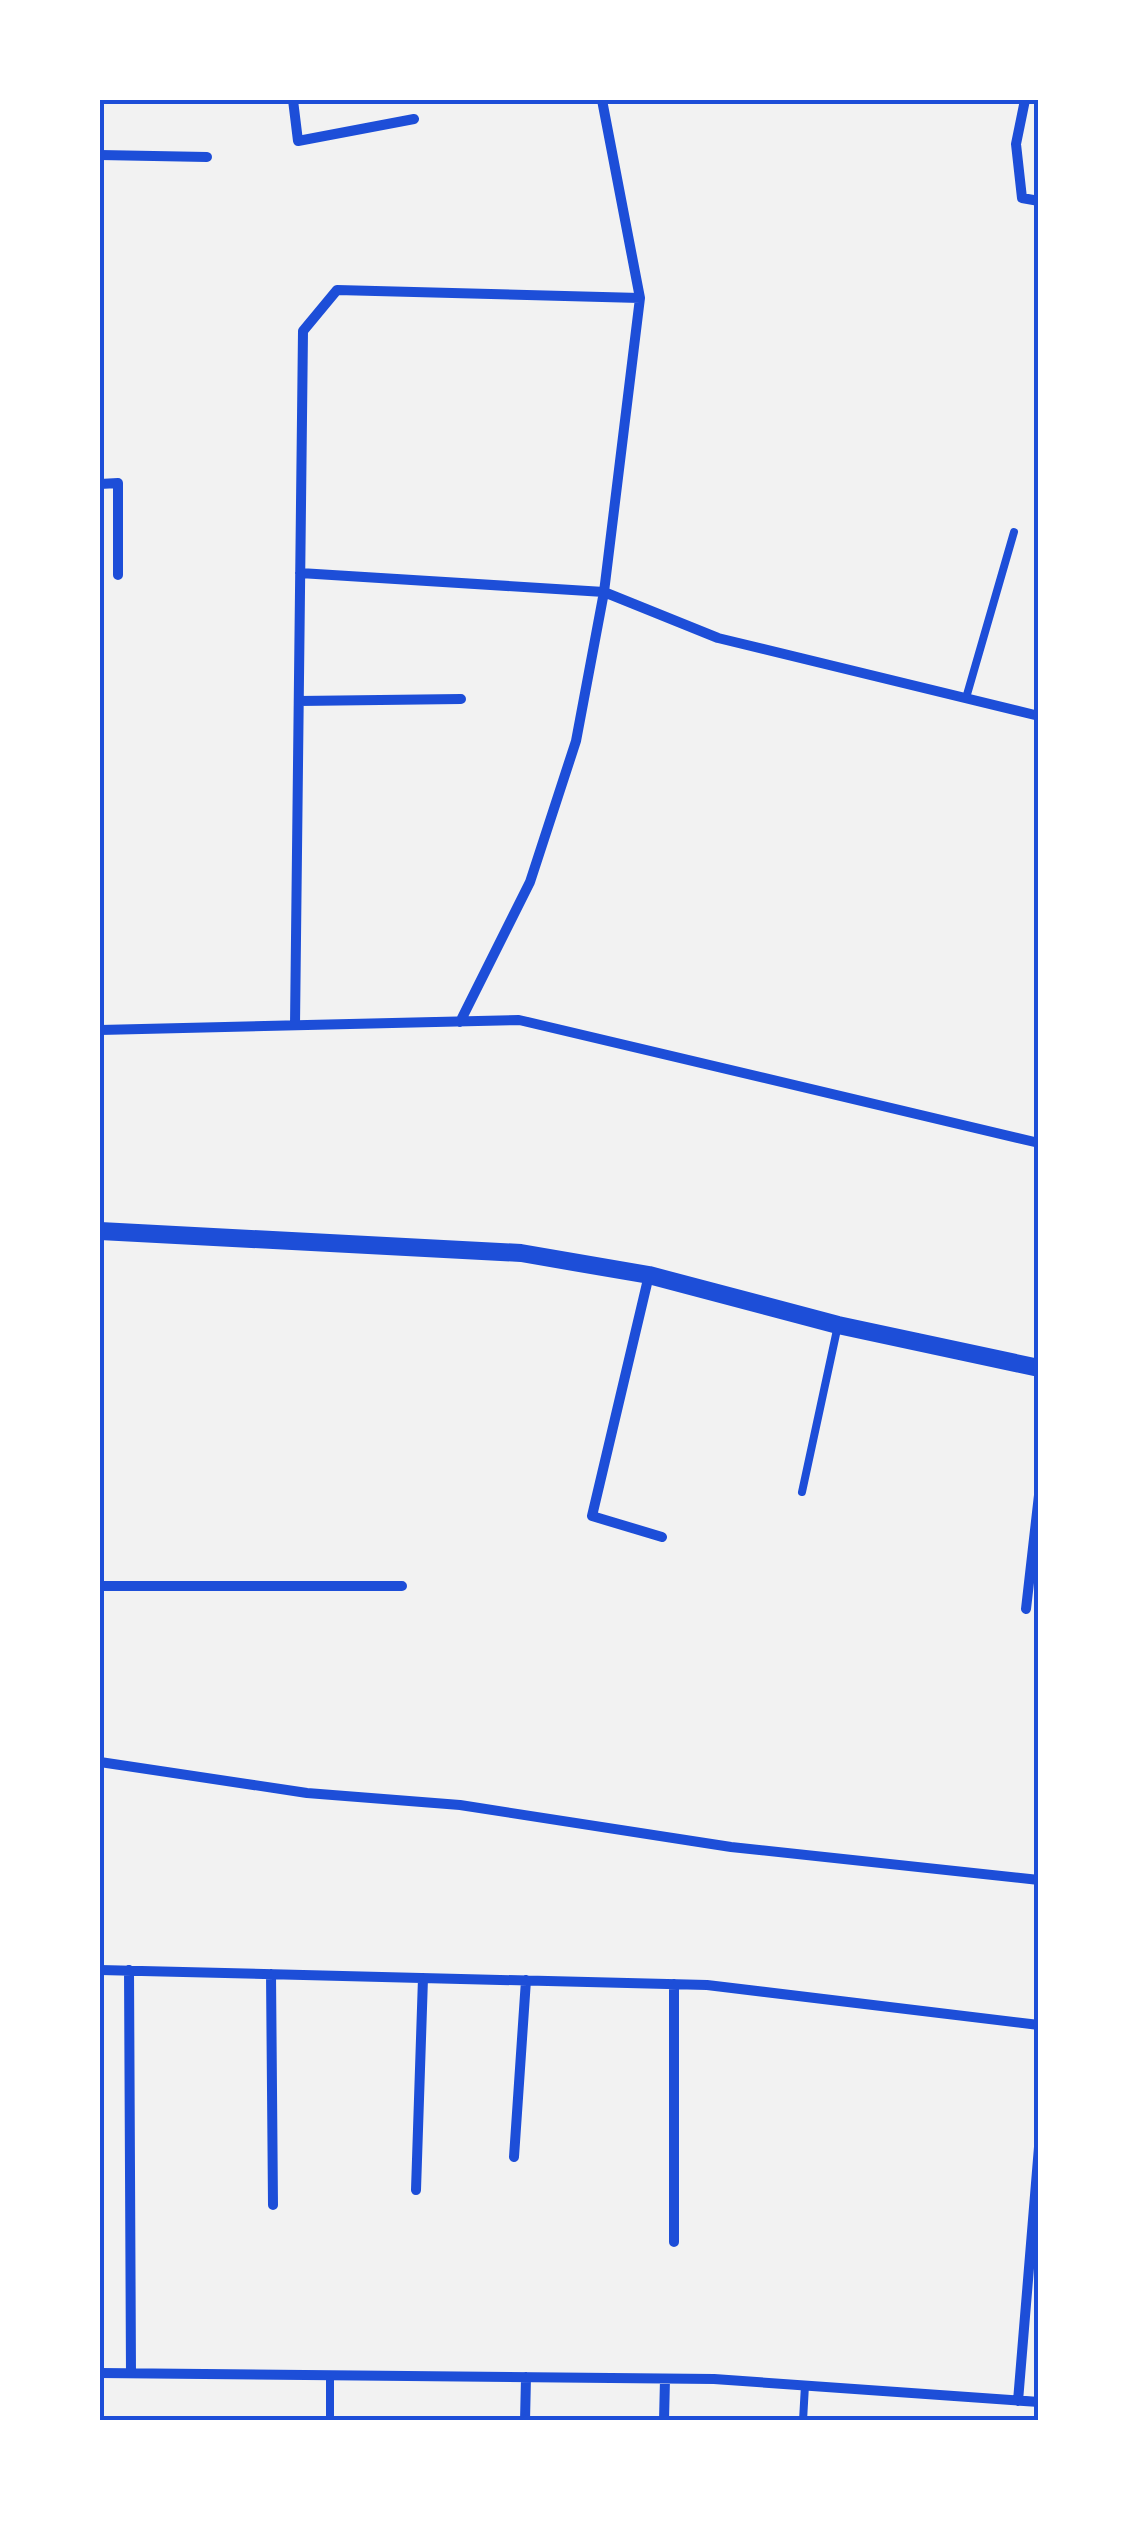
<svg xmlns="http://www.w3.org/2000/svg" width="1139" height="2521" viewBox="0 0 1139 2521" font-family="'Exo 2',sans-serif">
<style>
.lines{fill:none;stroke-linecap:round;stroke-linejoin:round}
.service{stroke:#1d4ed8;stroke-width:8}
.minor{stroke:#1d4ed8;stroke-width:10}
.tertiary{stroke:#1d4ed8;stroke-width:18}
.neatline{fill:none;stroke:#1d4ed8;stroke-width:4}
</style>
<rect width="100%" height="100%" fill="#f2f2f2"/>
<g class="lines">
<!-- service -->
<path class="service" d="M966,698L1014,532
M802,1492L838,1325
M330,2421V2375
M803,2421L805,2385"/>
<!-- minor -->
<path class="minor" d="M293,100L298,141L414,119
M1025,100L1016,144L1022,198L1039,201
M100,155L207,157
M100,484L118,483V575
M300,573L604,592L718,638L1039,716
M299,701L461,699
M460,1022L530,882L576,741L604,592L640,298L602,100
M295,1025L303,331L337,290L640,298
M100,1030L519,1020L1039,1143
M649,1275L592,1516L662,1537
M100,1586H402
M1026,1609L1039,1495
M100,1762L307,1793L460,1805L731,1847L1039,1880
M100,1970L707,1985L1039,2025
M129,1970L131,2373
M271,1974L273,2205
M674,1984V2242
M514,2157L526,1980
M416,2190L423,1978
M100,2373L714,2379L1039,2402
M1018,2401L1039,2147
M525,2421L526,2377
M664,2421L665,2379"/>
<!-- tertiary -->
<path class="tertiary" d="M100,1231L521,1253L649,1275L838,1325L1039,1368"/>
</g>
<!-- border -->
<rect width="1139" height="2521" fill="none" stroke="#ffffff" stroke-width="205"/>
<rect x="102" y="102" width="934" height="2316" class="neatline"/>
</svg>
